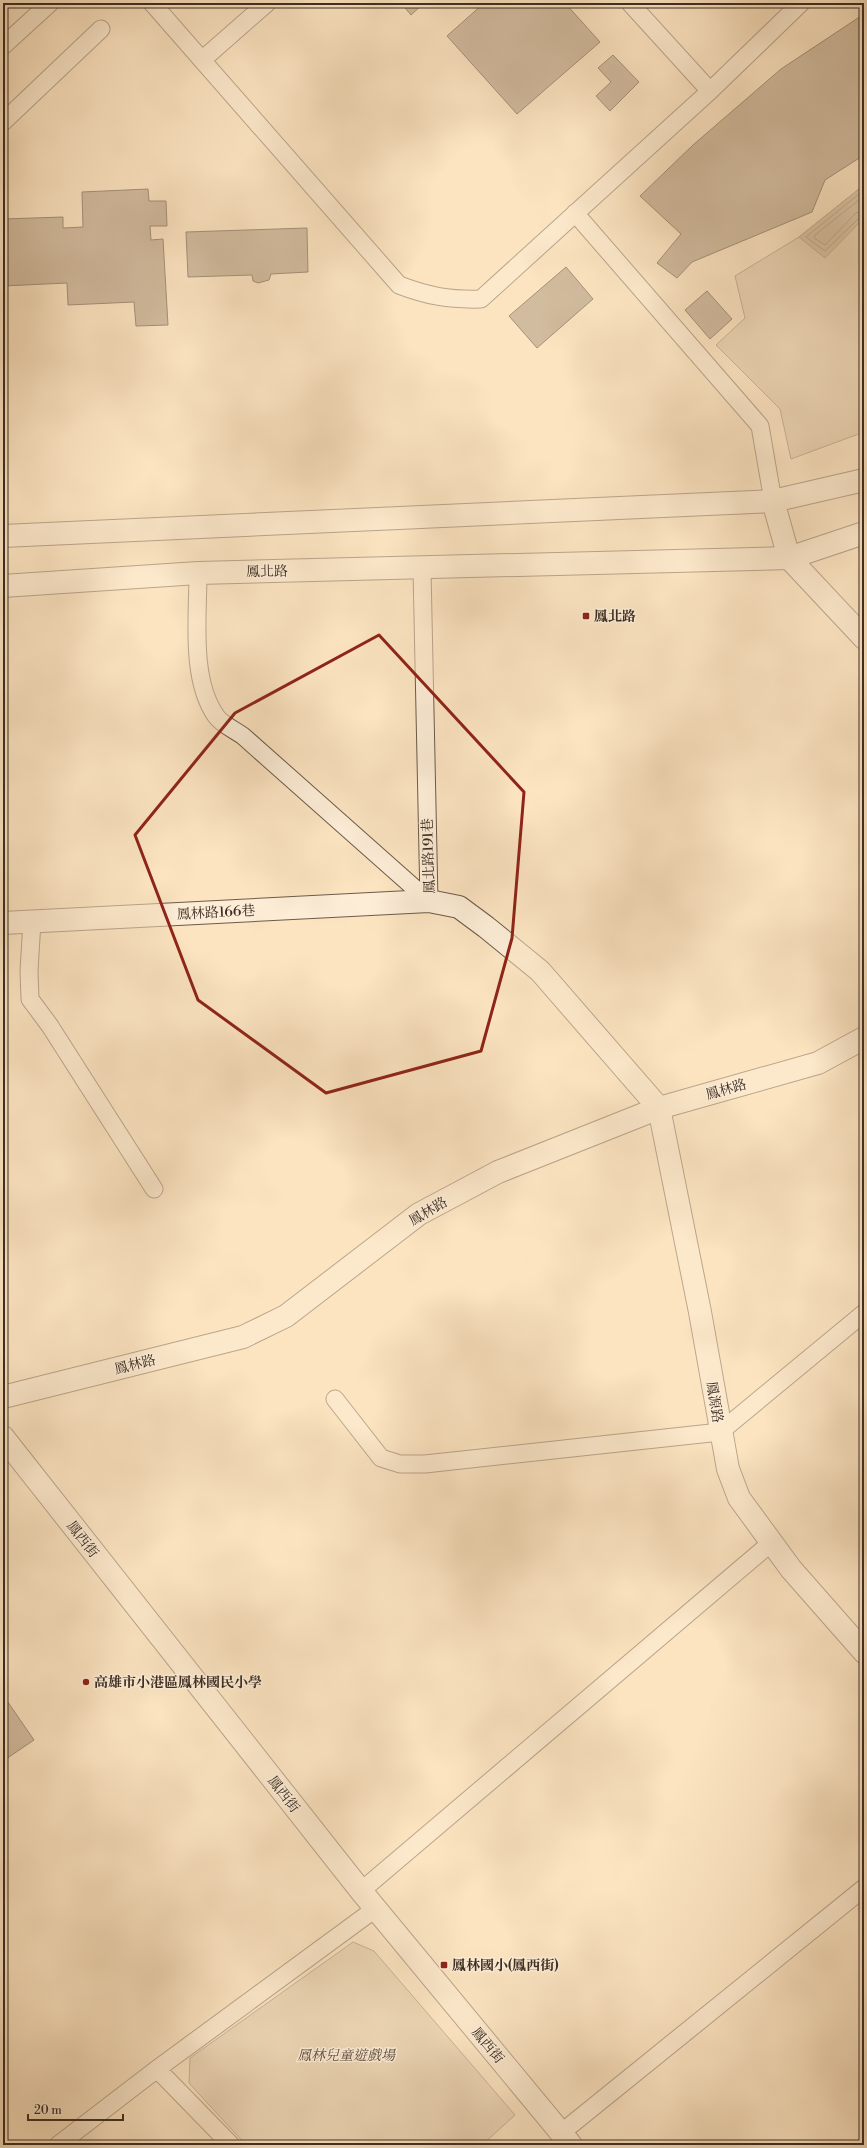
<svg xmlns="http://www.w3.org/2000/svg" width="867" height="2148" viewBox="0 0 867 2148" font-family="'Libre Bodoni','Noto Serif TC',serif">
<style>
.green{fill:#dbc5a6;stroke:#8c7964}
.water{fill:#bba68b;stroke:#887661}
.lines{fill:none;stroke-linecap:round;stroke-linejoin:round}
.shore{stroke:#7c6a56;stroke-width:1}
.building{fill:#a08c75;stroke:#3c2d22}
.service-casing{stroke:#6c5b4a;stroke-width:19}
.minor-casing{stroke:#6c5b4a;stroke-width:24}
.tertiary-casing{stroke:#6c5b4a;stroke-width:24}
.service{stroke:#fdedd7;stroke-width:17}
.minor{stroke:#fdedd7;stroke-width:22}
.tertiary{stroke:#fdedd7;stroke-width:22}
.marked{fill:none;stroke:#8f2418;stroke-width:3;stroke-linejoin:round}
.poi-dot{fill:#8f2418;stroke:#fdedd7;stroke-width:1.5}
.labels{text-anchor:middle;stroke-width:3;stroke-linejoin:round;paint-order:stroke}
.street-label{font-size:14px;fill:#3c2d22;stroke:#fdedd7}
.poi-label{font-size:14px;font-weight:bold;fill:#3c2d22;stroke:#fdedd7;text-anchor:start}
.park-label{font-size:14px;font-style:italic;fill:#5c4b3c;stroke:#fdedd7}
</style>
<rect width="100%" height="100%" fill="#fce4c1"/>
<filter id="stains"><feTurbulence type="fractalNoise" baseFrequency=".005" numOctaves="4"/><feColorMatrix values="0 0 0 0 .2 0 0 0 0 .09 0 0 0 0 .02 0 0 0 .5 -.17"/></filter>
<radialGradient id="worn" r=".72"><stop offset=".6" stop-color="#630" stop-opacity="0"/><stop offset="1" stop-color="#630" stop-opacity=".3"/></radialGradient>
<!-- green -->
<path class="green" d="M864,185V432L791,459L780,409L716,345L745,318L735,276L799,237Z
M353,1942L374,1951L515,2115L482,2145H246L189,2083L190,2058Z"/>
<!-- water -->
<path class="water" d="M864,185V218L825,258L799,237Z"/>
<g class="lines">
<!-- shore -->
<path class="shore" d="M864,190L806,237L825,251L860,217L864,216
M864,196L815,235L814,238L825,245L856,213L864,211"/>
</g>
<!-- building -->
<path class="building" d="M401,3H424L411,15Z
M484,3H565L600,42L517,114L447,36Z
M864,14V155L825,180L812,212L692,262L677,278L657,263L681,234L640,196L693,145L781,69Z
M613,55L639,82L610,111L596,96L611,82L598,68Z
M148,189L149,201H166L167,226H150L151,240L163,239L168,325L136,326L134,302L68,305L67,283L3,286V219L63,217V228L83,227L82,192Z
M307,228L308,272L271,274L269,280L258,283L253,281L252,275L188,277L186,232Z
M566,267L593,299L537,348L509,316Z
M707,291L732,319L710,339L685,310Z
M3,1695L34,1740L3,1761Z"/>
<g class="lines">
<defs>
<path id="service" d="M152,3L399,285C428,296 449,300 481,299L710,91L801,3
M630,3L710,91
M3,46L50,3
M202,60L267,3
M3,122L101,29
M575,213L760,426L773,501
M422,569L429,901
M198,573C198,616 190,679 216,716C221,724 235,730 243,736L429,901
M32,921L29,971L30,999L50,1026L154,1189
M335,1399L381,1458L400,1464H425L720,1432L864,1313
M361,1891L772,1542
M157,2069L231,2145
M561,2133L864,1888
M58,2145L157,2069L375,1909"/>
<path id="minor" d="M773,501L789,558L864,638
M3,923L429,901L459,907L486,927L540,971L659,1108L700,1312L728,1469L739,1498L791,1569L864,1652
M3,1397L243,1337L286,1316L419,1214L498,1172L659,1108L818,1063L864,1038
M3,1437L361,1891L571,2145"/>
<path id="tertiary" d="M3,536L773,501L864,480
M3,586L198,573L789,558L864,533"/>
</defs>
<!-- service casing -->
<use href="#service" class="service-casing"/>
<!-- minor casing -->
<use href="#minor" class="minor-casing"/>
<!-- tertiary casing -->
<use href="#tertiary" class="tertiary-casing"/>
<!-- service -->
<use href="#service" class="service"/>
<!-- minor -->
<use href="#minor" class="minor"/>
<!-- tertiary -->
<use href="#tertiary" class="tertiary"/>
</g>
<!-- marked area -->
<path d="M0 0H867V2148H0ZM379,635L524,792L512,938L481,1051L326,1093L198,1000L135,835L235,713Z" fill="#fce4c1" fill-opacity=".55" fill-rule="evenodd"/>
<path class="marked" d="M379,635L524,792L512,938L481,1051L326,1093L198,1000L135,835L235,713Z"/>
<!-- markers -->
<g class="poi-dot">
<rect x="582" y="612" width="8" height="8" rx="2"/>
<circle cx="86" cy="1682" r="4"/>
<rect x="440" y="1961" width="8" height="8" rx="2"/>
</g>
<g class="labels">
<!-- street labels -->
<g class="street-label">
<text transform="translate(267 571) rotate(-1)" y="5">鳳北路</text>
<text transform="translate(428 856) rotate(-92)" y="5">鳳北路191巷</text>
<text transform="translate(216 912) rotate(-3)" y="5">鳳林路166巷</text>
<text transform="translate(726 1089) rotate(-16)" y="5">鳳林路</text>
<text transform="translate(428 1211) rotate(-31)" y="5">鳳林路</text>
<text transform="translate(135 1364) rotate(-14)" y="5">鳳林路</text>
<text transform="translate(715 1402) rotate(81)" y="5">鳳源路</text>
<text transform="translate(83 1539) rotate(52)" y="5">鳳西街</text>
<text transform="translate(284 1794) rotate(52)" y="5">鳳西街</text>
<text transform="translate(488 2045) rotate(50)" y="5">鳳西街</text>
</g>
<!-- poi labels -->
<g class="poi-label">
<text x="594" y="621">鳳北路</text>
<text x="94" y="1687">高雄市小港區鳳林國民小學</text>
<text x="452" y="1970">鳳林國小(鳳西街)</text>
</g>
<!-- park labels -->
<g class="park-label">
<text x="346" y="2060">鳳林兒童遊戲場</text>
</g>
</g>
<!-- margin -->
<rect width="867" height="2148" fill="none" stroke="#fce4c1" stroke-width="16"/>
<rect x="4" y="4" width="859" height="2140" fill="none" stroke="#3c2d22" stroke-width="2"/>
<rect x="8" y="8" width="851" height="2132" fill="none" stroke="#3c2d22"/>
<!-- scale -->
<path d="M28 2114v6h95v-6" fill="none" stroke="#3c2d22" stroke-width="2"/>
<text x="34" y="2114" font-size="12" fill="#3c2d22" stroke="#fdedd7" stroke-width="3" paint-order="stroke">20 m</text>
<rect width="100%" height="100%" filter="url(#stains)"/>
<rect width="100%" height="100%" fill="url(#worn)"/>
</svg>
